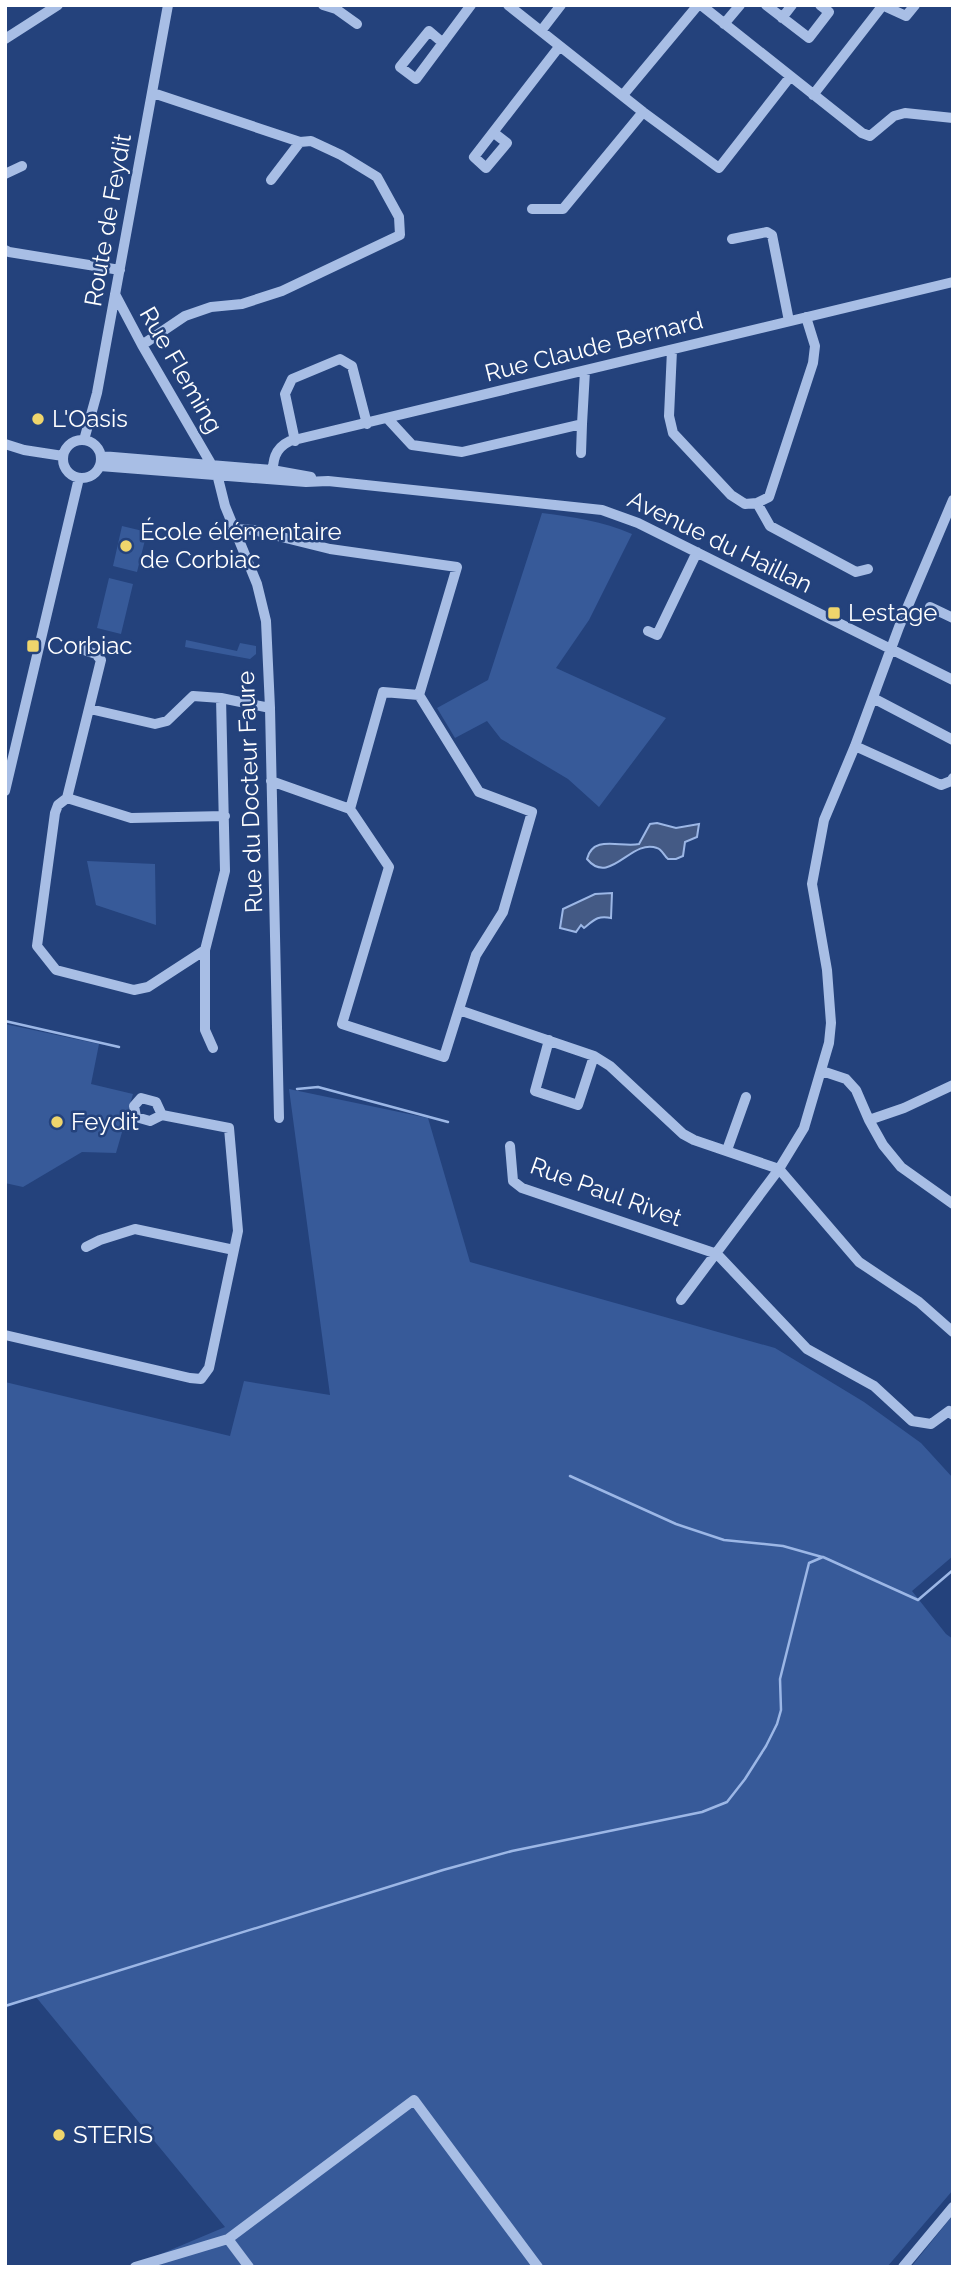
<svg xmlns="http://www.w3.org/2000/svg" width="958" height="2272" viewBox="0 0 958 2272" font-family="Raleway,sans-serif">
<style>
.green{fill:#375a99}
.water{fill:#445a85;stroke:#9cb7e6;stroke-width:2}
.lines{fill:none;stroke-linecap:round;stroke-linejoin:round}
.stream{stroke:#9cb7e6;stroke-width:2.5}
.minor{stroke:#a8bee5;stroke-width:10}
.poi-dot{fill:#efd56c;stroke:#24427c;stroke-width:2.5}
.labels{text-anchor:middle;stroke-width:5;stroke-linejoin:round;paint-order:stroke}
.street-label{font-size:24px;fill:#fff;stroke:#24427c}
.poi-label{font-size:24px;fill:#fff;stroke:#24427c;text-anchor:start}
</style>
<rect width="100%" height="100%" fill="#24427c"/>
<!-- green -->
<path class="green" d="M542,513C574,517 602,521 632,534L589,620L556,668L666,718L599,807L568,779L501,739L487,721L455,738L437,708L488,680Z
M122,526L147,532L137,572L113,566Z
M109,578L133,584L121,634L97,628Z
M186,640L237,651L240,643L256,646V654L250,659L185,647Z
M87,861L155,864L156,925L96,905Z
M5,1024L99,1044L91,1084L133,1094L116,1153L82,1152L23,1187L5,1183Z
M289,1089L428,1118L470,1262L775,1348L864,1402L921,1443L953,1478V1556L912,1591L946,1634L953,1639V2190L887,2267H130L225,2227L36,1997L5,2008V1382L230,1436L244,1381L330,1395Z
M953,2215V2267H911Z"/>
<!-- water -->
<path class="water" d="M657,823L676,828L699,824L697,837L685,842L683,856L676,859H668C664,856 662,849 657,848C631,838 610,887 587,859C593,834 621,848 639,844L650,824Z
M612,893L611,918C598,915 594,920 584,928L581,925L576,932L560,928L563,909L595,894Z"/>
<g class="lines">
<!-- stream -->
<path class="stream" d="M5,1021L119,1047
M297,1089L318,1087L448,1122
M570,1476L676,1524L724,1540L783,1546L822,1557
M5,2006L443,1870L512,1851L702,1812L727,1802L745,1779L766,1746L777,1724L781,1710L780,1679L809,1563L823,1557L918,1600L953,1570"/>
<!-- minor -->
<path class="minor" d="M323,5L336,9L357,24
M508,5L643,112L719,168L790,77
M701,5L862,133L870,136L894,116L905,113L953,118
M766,5L809,38L829,12L820,5
M882,5L906,16L915,5
M782,18L792,5
M724,24L740,5
M541,31L561,5
M5,39L58,5
M443,43L429,31L400,67L416,79L471,5
M623,95L698,5
M813,95L883,5
M494,133L507,143L486,168L474,157L559,47
M5,174L22,166
M271,180L300,142
M532,209H563L643,112
M732,239L767,232L772,235L789,321
M5,250L9,252L120,270
M115,294L142,345L217,474L225,506L257,584L266,621L270,708L279,1118
M806,317L815,346L813,363L769,497L757,503L770,526L856,572L868,569
M142,345L185,316L211,307L242,304L282,291L400,235L399,217L377,177L341,155L311,141L300,142L153,93
M672,350L669,416L673,433L731,495L745,504L757,503
M388,419L412,445L462,452L582,424L585,371
M84,440L97,393L168,5
M63 459a19 19 0 1 1 38 0a19 19 0 1 1-38 0Z
M295,441L285,394L292,379L340,359L352,366L367,424
M5,444L24,450L63,456
M581,453L582,424
M101,456L272,470L311,477
M100,466L306,482L328,481L602,510L638,523L953,680
M272,479C273,462 273,449 290,441L953,282
M233,529L254,530L330,549L457,567L419,695L383,692L350,809
M930,607L953,618
M648,631L657,635L697,552
M78,648L96,654L101,660L67,798L58,805L55,813L37,946L56,970L134,990L148,987L205,950
M873,698L953,740
M90,709L155,724L167,721L193,696L221,698L270,708
M855,746L941,785L951,781L953,778
M271,781L350,809L389,867L342,1024L444,1057L476,955L503,912L532,812L479,792L419,695
M5,791L79,478
M67,798L131,818L225,816
M459,1010L594,1056L610,1066L683,1134L694,1140L779,1169L859,1262L919,1302L953,1332
M549,1040L535,1091L578,1105L594,1056
M213,1048L205,1030V950L225,871L221,698
M822,1071L846,1079L856,1090L869,1120L904,1108L953,1085
M869,1120L883,1145L901,1167L953,1204
M510,1146L513,1181L522,1188L717,1254L807,1349L874,1386L912,1421L931,1424L949,1411L953,1415
M727,1150L746,1097
M86,1247L100,1240L135,1229L234,1250
M681,1300L779,1169L804,1128L829,1043L831,1023L827,970L812,884L824,820L855,746L899,627L953,500
M5,1335L190,1378L201,1379L209,1368L238,1231L229,1128L162,1115L150,1121L136,1117L134,1106L141,1098L156,1102L162,1115
M228,2239L249,2267
M135,2267L228,2239L414,2100L538,2267
M903,2267L953,2207"/>
</g>
<!-- markers -->
<g class="poi-dot">
<circle cx="38" cy="419" r="7"/>
<circle cx="126" cy="546" r="7"/>
<rect x="827" y="606" width="14" height="14" rx="3.5"/>
<rect x="26" y="639" width="14" height="14" rx="3.5"/>
<circle cx="57" cy="1122" r="7"/>
<circle cx="59" cy="2135" r="7"/>
</g>
<g class="labels">
<!-- street labels -->
<g class="street-label">
<text transform="translate(108 220) rotate(-80)" y="8">Route de Feydit</text>
<text transform="translate(594 347) rotate(-14)" y="8">Rue Claude Bernard</text>
<text transform="translate(181 370) rotate(60)" y="8">Rue Fleming</text>
<text transform="translate(720 542) rotate(26)" y="8">Avenue du Haillan</text>
<text transform="translate(250 792) rotate(-92)" y="8">Rue du Docteur Faure</text>
<text transform="translate(606 1192) rotate(20)" y="8">Rue Paul Rivet</text>
</g>
<!-- poi labels -->
<g class="poi-label">
<text x="52" y="427">L'Oasis</text>
<text x="140" y="540">École élémentaire<tspan x="140" dy="28">de Corbiac</tspan></text>
<text x="848" y="621">Lestage</text>
<text x="47" y="654">Corbiac</text>
<text x="71" y="1130">Feydit</text>
<text x="73" y="2143">STERIS</text>
</g>
</g>
<!-- border -->
<rect width="958" height="2272" fill="none" stroke="#ffffff" stroke-width="14"/>
</svg>
